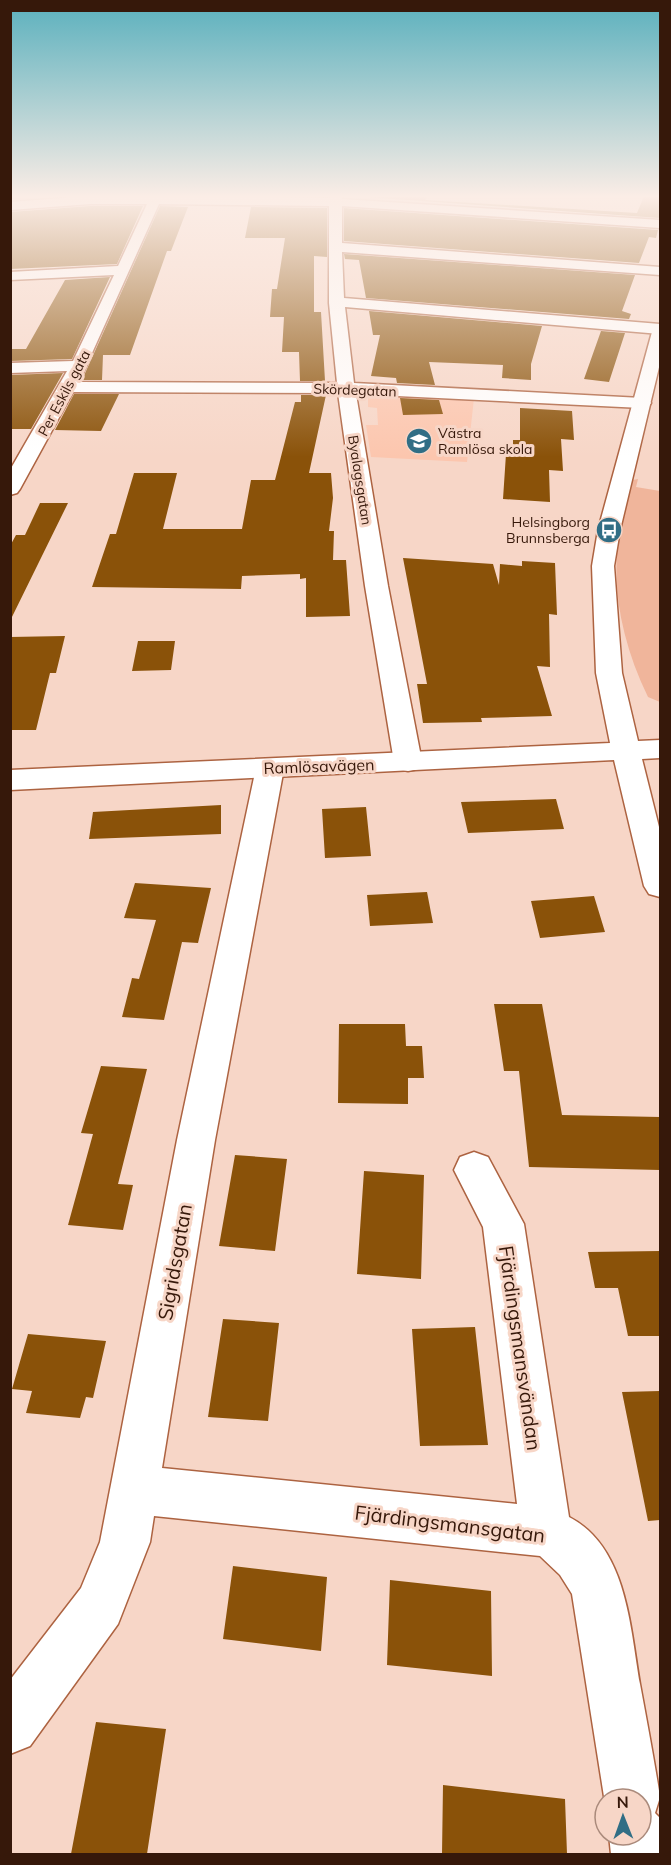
<svg xmlns="http://www.w3.org/2000/svg" width="671" height="1865" viewBox="0 0 671 1865" font-family="Mulish,sans-serif">
<style>
.built{fill:#fcc6ae}
.green{fill:#f0b59b}
.building{fill:#8a5209}
.lines{fill:none;stroke-linecap:round;stroke-linejoin:round}
.minor-casing{stroke:#ad6341;stroke-width:3}
.tertiary-casing{stroke:#ad6341;stroke-width:3}
.minor{fill:#fff;fill-rule:evenodd}
.tertiary{fill:#fff;fill-rule:evenodd}
.labels{text-anchor:middle;stroke-width:6;stroke-linejoin:round;paint-order:stroke}
.far-street-label{font-size:14px;fill:#36180a;stroke:#f7d6c7}
.far-poi-label{font-size:14px;fill:#36180a;stroke:#f7d6c7;text-anchor:start}
.street-label{font-size:16px;fill:#36180a;stroke:#f7d6c7}
.near-street-label{font-size:20px;fill:#36180a;stroke:#f7d6c7}
</style>
<rect width="100%" height="100%" fill="#f7d6c7"/>
<!-- built -->
<path class="built" d="M377,393L474,398L467,462L371,457L366,425H378L377,408L368,407V398Z"/>
<!-- green -->
<path class="green" d="M638,479L636,487L660,491V702L648,697C614,626 605,555 633,480Z"/>
<!-- building -->
<path class="building" d="M351,196H428L425,200L637,213L644,196H660V218Z
M90,206H143L117,264L10,269V212Z
M160,206L188,207L171,251H167L130,355H103L102,380H82Z
M251,207L327,208V257L314,256V312H321L325,381H300L299,352H282L284,317H270L272,289H277L285,238H245Z
M344,208L658,230L656,238L649,237L639,263L344,241Z
M344,254L635,275L622,311L631,314L629,319L366,298L359,260L345,259Z
M110,277L72,359L10,361V349H26L65,280Z
M369,311L542,326L531,364V380L502,378L503,365L429,362L435,385L397,383L396,378L371,376L380,335H373Z
M601,331L625,333L609,382L584,379Z
M63,373L31,429H10V375Z
M74,394H119L101,431L55,430Z
M301,395H326L309,473H331L333,498L329,531H334L333,560H346L350,616L306,617V578L300,579V574L242,576L241,589L92,587L110,534H116L134,473H177L163,529H242L251,480H275L295,402H301Z
M400,398L439,400L443,414L403,415Z
M520,408L572,411L574,440L561,439L563,471L549,470L550,502L503,499L506,454H513V440H520Z
M40,503H68L10,621V546L16,535H25Z
M403,558L493,564L499,585L500,564L522,566V561L555,563L557,615L549,614L550,667L537,666L552,716L481,718L482,722L423,723L417,684H427Z
M65,636L56,673H50L36,730H10V637Z
M138,641H175L171,670L132,671Z
M556,799L564,829L468,833L461,802Z
M221,805V834L89,839L93,812Z
M366,807L371,856L325,858L322,809Z
M135,883L211,888L198,943L182,942L164,1020L122,1017L132,978L139,979L156,920L124,918Z
M427,892L433,923L370,926L367,895Z
M594,896L605,932L540,938L531,901Z
M494,1004H542L562,1115L660,1117V1170L529,1167L519,1071H504Z
M339,1024H405L406,1046H422L424,1078H408V1104L338,1103Z
M101,1066L147,1069L118,1184L133,1185L123,1230L68,1225L93,1134L81,1133Z
M235,1155L287,1159L275,1251L219,1246Z
M364,1171L424,1175L421,1279L357,1274Z
M660,1251V1336H628L618,1288H595L588,1252Z
M223,1319L279,1323L268,1421L208,1417Z
M475,1327L488,1445L420,1446L412,1329Z
M28,1334L106,1341L93,1398L86,1397L80,1418L26,1413L32,1391L12,1389Z
M660,1391V1520L648,1521L622,1392Z
M233,1566L327,1577L321,1651L223,1639Z
M390,1580L491,1591L492,1676L387,1665Z
M96,1722L166,1729L147,1854H71Z
M443,1785L565,1799L567,1854H442Z"/>
<g class="lines">
<defs>
<path id="minor" d="M90,196L330,198V196H342V199L660,220V228L342,206V243L660,267V275L342,252L344,298L660,324V334L345,307L354,383L642,398L648,399L651,403L648,407L642,408L356,394L388,586L422,762L418,769L408,771L398,769L394,762L365,586L338,393L73,392L20,489L17,493L10,495V470L67,371L10,373V363L73,361L114,275L10,280V272L118,266L147,204H90L10,210V202ZM159,204L329,206V303L337,383L79,382Z
M270,759L280,761L284,768L215,1140L162,1468L517,1504L483,1227L454,1170L460,1157L474,1152L488,1157L524,1224L569,1517C627,1547 630,1627 640,1684C647,1722 654,1759 660,1797L655,1813L660,1818V1854H611L609,1835H641V1799H605V1803L572,1594L560,1575L540,1556L154,1516L150,1542L118,1624L30,1746L10,1754V1680L81,1588L100,1542L177,1140L256,768L260,761Z"/>
<path id="tertiary" d="M660,327V363L620,530L614,566L622,673L638,741L660,740V758L642,759L660,831V897L649,894L644,886L614,760L10,790V770L610,743L596,673L592,566L598,530L652,332Z"/>
</defs>
<!-- minor casing -->
<use href="#minor" class="minor-casing"/>
<!-- tertiary casing -->
<use href="#tertiary" class="tertiary-casing"/>
<!-- minor -->
<use href="#minor" class="minor"/>
<!-- tertiary -->
<use href="#tertiary" class="tertiary"/>
</g>
<!-- sky -->
<linearGradient id="sky" x2="0" y2="1"><stop stop-color="#5ab0bd"/><stop offset="0.43" stop-color="#fbede6"/><stop offset="1" stop-color="#fbede6" stop-opacity="0"/></linearGradient>
<rect width="671" height="457" fill="url(#sky)"/>
<!-- icons -->
<defs>
<symbol id="school-disc" viewBox="-11 -11 22 22"><circle r="9.5" fill="#316e85" stroke="#f7d6c7"/><path d="M0-5L7-2L0 1L-7-2ZM-4 1L0 2.5L4 1V4Q0 6-4 4Z" fill="#fff"/></symbol>
<symbol id="bus-disc" viewBox="-11 -11 22 22"><circle r="9.5" fill="#316e85" stroke="#f7d6c7"/><path d="M-5-6H5V4H4V6H2V4H-2V6H-4V4H-5ZM-3.5-4V0h7V-4ZM-3.5 1.2v1.5H-2V1.2ZM2 1.2v1.5H3.5V1.2Z" fill="#fff"/></symbol>
</defs>
<g fill-rule="evenodd">
<use href="#school-disc" x="404" y="426" width="30" height="30"/>
<use href="#bus-disc" x="594" y="515" width="30" height="30"/>
</g>
<g class="labels">
<!-- far-street labels -->
<g class="far-street-label">
<text transform="translate(355 390) rotate(2)" y="5">Skördegatan</text>
<text transform="translate(64 393) rotate(-62)" y="5">Per Eskils gata</text>
<text transform="translate(360 480) rotate(81)" y="5">Byalagsgatan</text>
</g>
<!-- far-poi labels -->
<g class="far-poi-label">
<text x="438" y="438">Västra<tspan x="438" dy="16">Ramlösa skola</tspan></text>
<text x="590" y="527" text-anchor="end">Helsingborg<tspan x="590" dy="16">Brunnsberga</tspan></text>
</g>
<!-- street labels -->
<g class="street-label">
<text transform="translate(319 766) rotate(-2)" y="6">Ramlösavägen</text>
</g>
<!-- near-street labels -->
<g class="near-street-label">
<text transform="translate(175 1262) rotate(-80)" y="7">Sigridsgatan</text>
<text transform="translate(520 1348) rotate(82)" y="7">Fjärdingsmansvändan</text>
<text transform="translate(450 1524) rotate(7)" y="7">Fjärdingsmansgatan</text>
</g>
</g>
<!-- border -->
<rect width="671" height="1865" fill="none" stroke="#36180a" stroke-width="24"/>
<!-- north arrow -->
<g transform="translate(623 1817) rotate(359)"><circle r="28" fill="#f7d6c7" stroke="#aa8a7b" stroke-width="1.5"/>
<path d="M0-4.5L10 22L0 15L-10 22Z" fill="#316e85"/>
<text y="-9" font-size="16" font-weight="bold" text-anchor="middle" fill="#36180a">N</text>
</g>
</svg>
